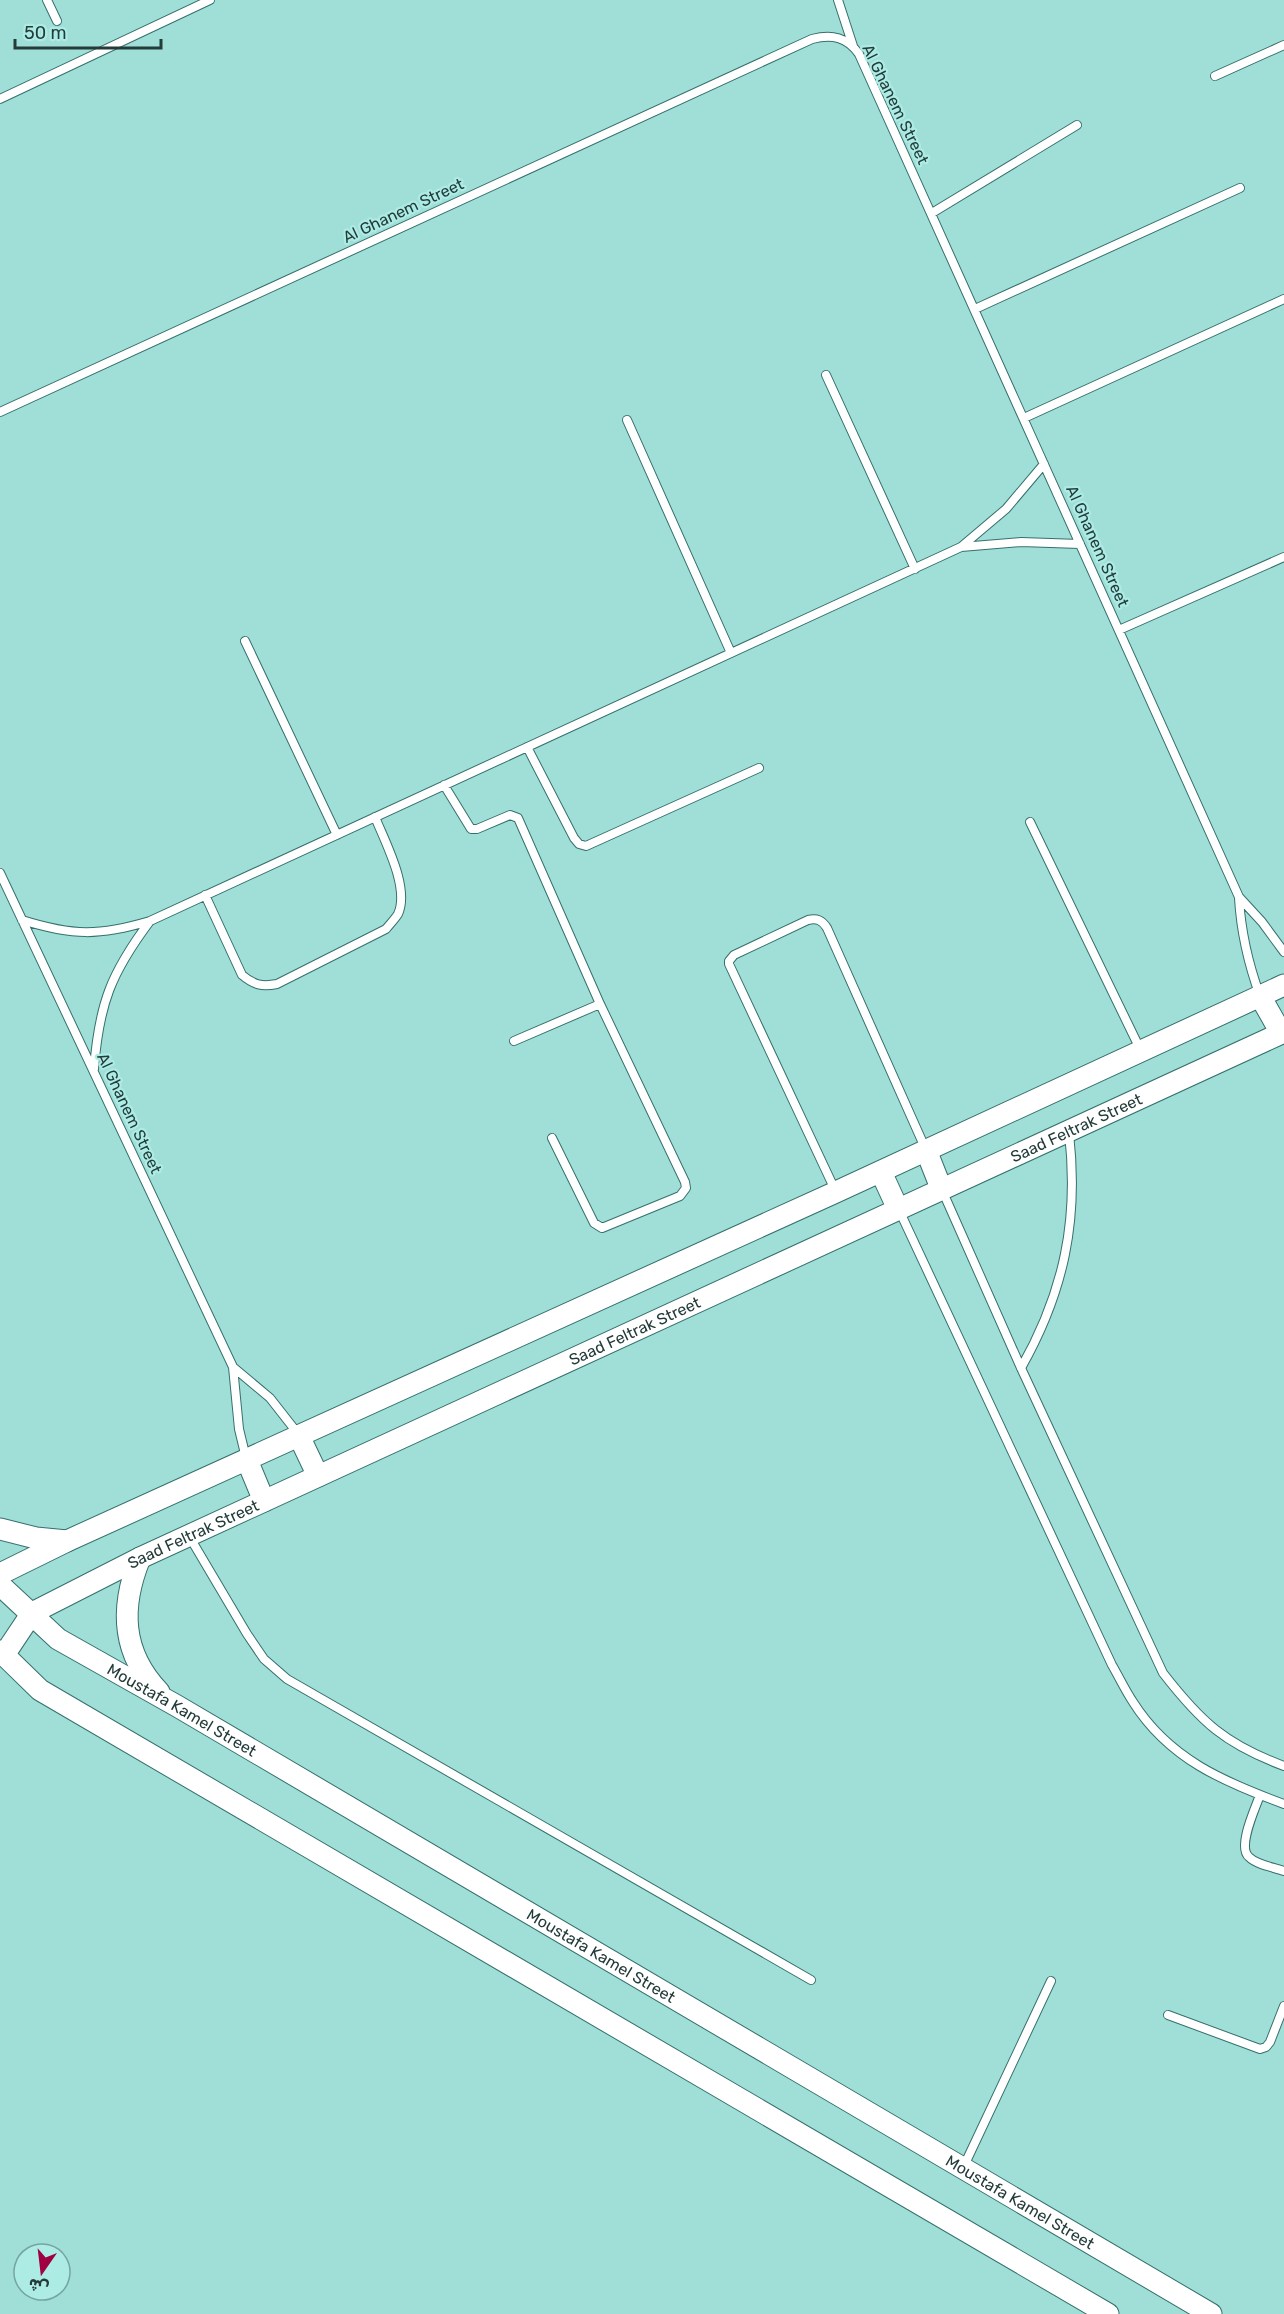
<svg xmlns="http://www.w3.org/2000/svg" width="1284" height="2314" viewBox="0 0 1284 2314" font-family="Rubik,'Noto Naskh Arabic',sans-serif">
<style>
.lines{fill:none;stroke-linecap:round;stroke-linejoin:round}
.service-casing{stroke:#35706c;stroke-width:10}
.tertiary-casing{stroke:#35706c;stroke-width:23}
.service{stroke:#fff;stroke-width:8}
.tertiary{stroke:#fff;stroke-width:21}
.labels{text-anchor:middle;stroke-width:4.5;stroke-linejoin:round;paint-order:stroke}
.street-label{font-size:16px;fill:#233c3a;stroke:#adebe5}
</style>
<rect width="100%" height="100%" fill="#a0ded8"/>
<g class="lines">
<defs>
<path id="service" d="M47,0L57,21
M838,0L853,46
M1215,76L1284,45
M0,99L210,0
M932,213L1077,125
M975,309L1240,188
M826,375L915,569
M0,412L812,39C832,34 847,37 859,54L1239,897L1262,922L1284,952
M1024,418L1284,299
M627,420L731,653
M961,547L1021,542L1080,544
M1119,630L1284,557
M245,641L337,835
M527,747L574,838L579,844L586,846L759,768
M444,785L471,829H477L510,815L518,818L600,1004L685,1182L686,1188L680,1196L602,1228L594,1223L552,1138
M1030,822L1141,1051
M0,873L233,1367L239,1429L246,1458
M205,895L242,975C254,985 262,987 277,984L386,929C390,924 395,919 398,914C410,888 385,842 375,817
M1239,898C1241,933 1248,963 1260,996
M22,920C73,936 99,936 150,921L961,547L1006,509L1044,464
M514,1041L600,1004
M94,1069C99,1004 111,973 150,921
M942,1190L1021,1368L1163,1673C1201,1722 1225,1744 1284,1766
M836,1192L729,964V961L734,955L808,920C817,918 822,920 827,928L926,1150
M899,1210L1112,1665C1119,1677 1125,1690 1133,1702C1169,1759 1224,1782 1284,1804
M233,1367L270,1398L299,1435
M1021,1368C1064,1292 1079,1220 1069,1133
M189,1536L247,1634L264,1659L287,1679L811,1980
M1260,1795C1255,1809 1237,1847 1249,1857C1257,1865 1273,1867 1284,1871
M1168,2015L1260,2049L1266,2047L1270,2042L1284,2006
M963,2168L1051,1981"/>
<g id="tertiary">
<path d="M1260,996L1281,1033"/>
<path d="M926,1150L941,1188"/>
<path d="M881,1172L898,1209"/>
<path d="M299,1436L318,1476"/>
<path d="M247,1460L264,1501"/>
<path d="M0,1529L36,1538L67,1541"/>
<path d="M140,1558C120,1607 121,1652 159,1692"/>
<path d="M0,1574L67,1541L836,1192L1284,985"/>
<path id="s1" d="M0,1585L58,1639L177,1706L1211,2314"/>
<path d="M0,1651L40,1690L1108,2314"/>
<path id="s2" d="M4,1655L32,1613L140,1558L1284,1032"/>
</g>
</defs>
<!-- service casing -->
<use href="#service" class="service-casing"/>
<!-- tertiary casing -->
<use href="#tertiary" class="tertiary-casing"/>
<!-- service -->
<use href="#service" class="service"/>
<!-- tertiary -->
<use href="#tertiary" class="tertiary"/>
</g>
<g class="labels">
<!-- street labels -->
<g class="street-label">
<text transform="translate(896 104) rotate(64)" y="6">Al Ghanem Street</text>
<text transform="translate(403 210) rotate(-25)" y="6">Al Ghanem Street</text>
<text transform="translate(1098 546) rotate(66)" y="6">Al Ghanem Street</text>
<text transform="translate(130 1113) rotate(65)" y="6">Al Ghanem Street</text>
<text dy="6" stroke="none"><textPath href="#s2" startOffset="1202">Saad Feltrak Street</textPath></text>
<text dy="6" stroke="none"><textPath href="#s2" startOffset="716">Saad Feltrak Street</textPath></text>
<text dy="6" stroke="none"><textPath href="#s2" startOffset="230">Saad Feltrak Street</textPath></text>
<text dy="6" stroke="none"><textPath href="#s1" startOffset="222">Moustafa Kamel Street</textPath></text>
<text dy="6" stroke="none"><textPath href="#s1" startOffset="708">Moustafa Kamel Street</textPath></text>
<text dy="6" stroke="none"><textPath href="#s1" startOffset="1194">Moustafa Kamel Street</textPath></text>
</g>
</g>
<!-- north arrow -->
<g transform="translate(42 2272) rotate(194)"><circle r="28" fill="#adebe5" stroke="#76a5a1" stroke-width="1.5"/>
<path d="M0-4.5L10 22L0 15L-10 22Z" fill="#9f0141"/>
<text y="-9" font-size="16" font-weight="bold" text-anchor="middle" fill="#233c3a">ش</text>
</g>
<!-- scale -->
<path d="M15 39v9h146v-9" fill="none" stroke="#233c3a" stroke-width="3"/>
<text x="24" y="39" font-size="18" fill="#233c3a" stroke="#adebe5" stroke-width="4.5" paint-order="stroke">50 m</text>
</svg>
